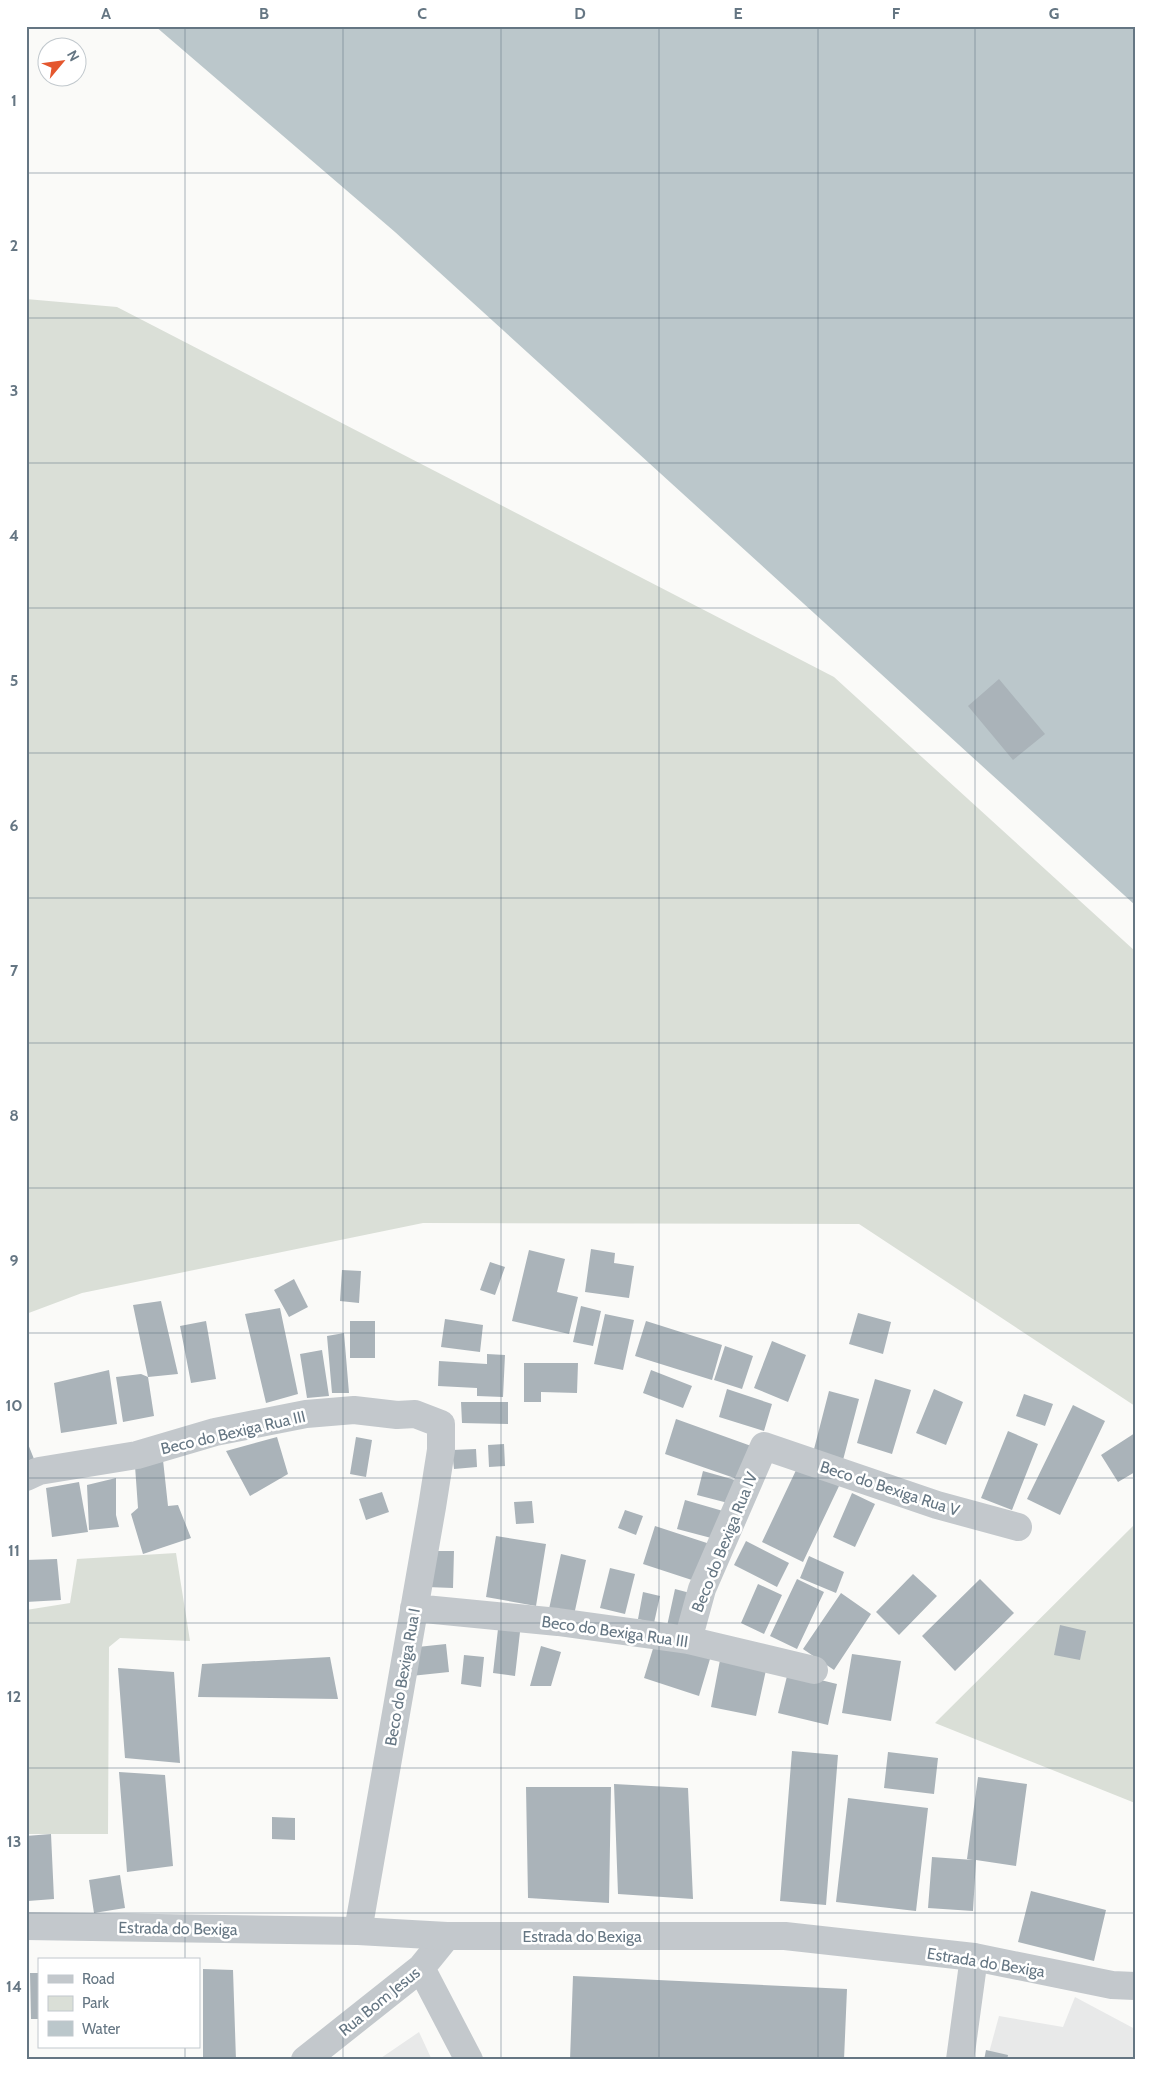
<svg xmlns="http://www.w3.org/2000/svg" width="1161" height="2086" viewBox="0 0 1161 2086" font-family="Cabin,sans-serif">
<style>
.built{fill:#e8e9e9}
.green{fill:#dadfd7}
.water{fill:#bbc7cb}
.building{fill:#aab3b9}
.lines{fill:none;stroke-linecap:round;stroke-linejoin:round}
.minor{stroke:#c3c8cc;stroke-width:28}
.tertiary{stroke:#c3c8cc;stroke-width:28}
.grid{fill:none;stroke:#657683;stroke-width:1;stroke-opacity:0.55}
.labels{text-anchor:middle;stroke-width:5;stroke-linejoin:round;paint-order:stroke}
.street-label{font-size:16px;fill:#657683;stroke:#fff}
.neatline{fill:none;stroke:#657683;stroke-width:2}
.grid-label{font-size:16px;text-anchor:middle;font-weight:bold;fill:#657683}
</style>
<rect width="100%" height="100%" fill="#fafaf8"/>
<!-- built -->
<path class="built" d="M1075,1997L1135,2029V2060H987L999,2016L1063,2027Z
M419,2032L432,2060H378Z"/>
<!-- green -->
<path class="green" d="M26,299L117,307L834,677L1135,951V1406L859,1224L423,1223L82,1293L26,1314Z
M1135,1524V1803L935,1723Z
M176,1553L190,1641L120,1638L109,1647L108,1834H26V1610L70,1603L77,1559Z"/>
<!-- water -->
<path class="water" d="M155,26H1135V905L395,232Z"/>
<!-- building -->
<path class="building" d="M999,679L1045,734L1013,760L968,706Z
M591,1249L615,1253L614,1263L634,1266L629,1298L585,1292Z
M529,1250L565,1259L557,1292L578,1297L569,1334L512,1321Z
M490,1262L505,1267L495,1295L480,1290Z
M342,1270L361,1271L359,1303L340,1301Z
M294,1279L308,1307L289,1317L274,1290Z
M161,1301L178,1374L148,1377L133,1305Z
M581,1306L601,1311L593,1346L573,1342Z
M280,1308L298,1394L266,1403L245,1314Z
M858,1313L891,1322L883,1354L849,1344Z
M605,1314L634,1320L623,1370L594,1364Z
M445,1319L483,1325L480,1352L441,1347Z
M206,1321L216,1379L191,1383L180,1326Z
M350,1321H375V1358H350Z
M646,1321L722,1345L712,1380L635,1356Z
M344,1333L349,1393H332L327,1336Z
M772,1341L806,1355L788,1402L754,1388Z
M725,1346L753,1356L742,1389L714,1380Z
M322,1350L329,1396L307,1398L300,1354Z
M487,1354L505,1355L503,1397L477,1396V1388L438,1386L439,1361L487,1364Z
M524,1363H578L577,1393L541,1392V1402H524Z
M109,1370L117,1424L61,1433L54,1383Z
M651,1370L692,1386L683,1408L643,1393Z
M141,1374L148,1377L154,1416L123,1422L116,1377Z
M875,1379L911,1390L892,1454L857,1443Z
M727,1389L772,1404L764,1431L719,1417Z
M934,1389L963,1402L946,1445L916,1433Z
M829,1391L859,1399L843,1460L813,1453Z
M1024,1394L1053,1404L1045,1426L1016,1416Z
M461,1402H508V1424L462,1423Z
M1073,1405L1105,1421L1060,1515L1027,1499Z
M676,1419L754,1447L743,1481L665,1454Z
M1008,1431L1038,1444L1012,1510L981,1498Z
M1135,1433V1472L1118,1482L1101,1455Z
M277,1437L288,1474L250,1496L226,1451Z
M356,1437L372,1440L366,1477L350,1474Z
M26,1439L34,1459L26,1461Z
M504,1444L505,1466L489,1467L488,1445Z
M476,1449L477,1467L454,1469L452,1450Z
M163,1460L168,1506L178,1505L191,1538L143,1554L131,1514L138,1508L135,1466Z
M798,1466L839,1486L803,1562L762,1542Z
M703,1471L735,1480L728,1503L697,1495Z
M116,1478V1515L119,1527L89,1530L87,1485Z
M79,1482L88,1532L52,1537L46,1488Z
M382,1492L389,1512L366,1520L359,1499Z
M852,1493L875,1504L855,1547L833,1537Z
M685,1500L723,1511L715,1539L677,1529Z
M532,1501L534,1523L516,1524L514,1502Z
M625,1510L643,1516L636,1535L618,1528Z
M655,1526L713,1545L701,1583L643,1564Z
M496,1536L546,1544L536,1606L486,1597Z
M746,1541L789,1563L777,1587L734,1565Z
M427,1551H454L453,1588L427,1587Z
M561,1554L586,1560L574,1615L549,1609Z
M809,1556L844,1572L836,1593L800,1578Z
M57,1559L61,1600L26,1602V1560Z
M610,1568L635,1574L625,1614L600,1608Z
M913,1574L937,1596L899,1635L876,1612Z
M797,1579L824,1592L797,1649L770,1636Z
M980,1579L1014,1613L955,1671L922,1636Z
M758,1584L782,1595L764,1634L741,1623Z
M675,1589L690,1593L682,1629L667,1626Z
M643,1592L660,1596L654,1623L638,1619Z
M841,1593L871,1614L834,1670L803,1649Z
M1060,1625L1086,1631L1080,1660L1054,1655Z
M498,1629L520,1632L515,1676L493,1673Z
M655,1642L710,1659L699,1696L644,1678Z
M446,1644L449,1672L411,1676L408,1648Z
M541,1646L561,1652L551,1686H530Z
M852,1654L901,1661L891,1721L842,1713Z
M464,1655L484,1657L481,1687L461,1684Z
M330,1657L338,1699L198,1697L202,1664Z
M720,1660L766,1670L756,1716L711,1707Z
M118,1668L174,1672L180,1763L125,1758Z
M788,1672L837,1684L828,1725L778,1713Z
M792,1751L838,1755L826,1905L780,1901Z
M888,1752L938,1758L934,1794L884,1788Z
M119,1772L165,1775L173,1866L127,1872Z
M978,1777L1027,1784L1016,1866L976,1860L973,1911L928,1908L932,1857L973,1860L967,1859Z
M614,1784L688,1788L693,1899L618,1894Z
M526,1787H611L609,1903L528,1898Z
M848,1798L928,1808L916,1911L836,1902Z
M272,1817L295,1818V1840L272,1839Z
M51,1834L54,1899L28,1901L26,1836Z
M120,1875L125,1908L94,1913L89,1880Z
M1031,1891L1106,1910L1094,1961L1018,1942Z
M203,1969L233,1970L236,2060H203Z
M30,1973H39V2019H31Z
M573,1976L847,1989L844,2060H570Z
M986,2050L1008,2055L1007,2060H984Z"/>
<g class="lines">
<!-- minor -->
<path class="minor" d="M26,1477L39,1471L137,1455L215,1432L306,1414L354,1410L397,1415L415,1414L441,1424V1450L432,1507L358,1931
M414,1608L558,1622L688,1640L814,1670
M688,1640L702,1589L764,1446L937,1505L1018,1527
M421,1968L469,2060
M305,2060L421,1968L447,1936
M960,2060L974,1957"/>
<!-- tertiary -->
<path class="tertiary" d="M26,1926L358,1931L447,1936H785L974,1957L1112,1985L1135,1986"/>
</g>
<!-- grid -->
<path class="grid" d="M185,26V1960M343,26V2060M501,26V2060M659,26V2060M818,26V2060M975,26V2060M26,173H1135M26,318H1135M26,463H1135M26,608H1135M26,753H1135M26,898H1135M26,1043H1135M26,1188H1135M26,1333H1135M26,1478H1135M26,1623H1135M26,1768H1135M26,1913H1135M185,2047V2060"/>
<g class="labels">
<!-- street labels -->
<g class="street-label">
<text transform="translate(233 1432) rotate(-13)" y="6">Beco do Bexiga Rua III</text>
<text transform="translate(890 1488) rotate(18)" y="6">Beco do Bexiga Rua V</text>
<text transform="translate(724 1542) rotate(-68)" y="6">Beco do Bexiga Rua IV</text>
<text transform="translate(615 1631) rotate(8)" y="6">Beco do Bexiga Rua III</text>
<text transform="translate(402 1677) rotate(-80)" y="6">Beco do Bexiga Rua I</text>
<text transform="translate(178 1928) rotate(1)" y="6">Estrada do Bexiga</text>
<text x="582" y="1942">Estrada do Bexiga</text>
<text transform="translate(986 1962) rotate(9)" y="6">Estrada do Bexiga</text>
<text transform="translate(379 2001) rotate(-39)" y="6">Rua Bom Jesus</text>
</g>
</g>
<!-- border -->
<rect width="1161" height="2086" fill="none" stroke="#ffffff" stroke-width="55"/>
<!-- legend -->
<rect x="38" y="1958" width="162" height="90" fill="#ffffff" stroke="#c1c8cd"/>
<rect x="48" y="1975" width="25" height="8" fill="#c3c8cc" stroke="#c1c8cd"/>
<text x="82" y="1984" font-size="15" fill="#657683">Road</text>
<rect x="48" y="1996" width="25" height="15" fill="#dadfd7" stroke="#c1c8cd"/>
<text x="82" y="2008" font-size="15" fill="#657683">Park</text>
<rect x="48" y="2021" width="25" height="15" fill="#bbc7cb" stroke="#c1c8cd"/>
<text x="82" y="2034" font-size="15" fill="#657683">Water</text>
<!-- north arrow -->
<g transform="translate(62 62) rotate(61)"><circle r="24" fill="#ffffff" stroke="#c1c8cd"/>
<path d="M0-4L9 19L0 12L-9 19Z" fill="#e4572e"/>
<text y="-8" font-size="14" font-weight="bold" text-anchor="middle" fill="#657683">N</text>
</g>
<rect x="28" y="28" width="1106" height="2030" class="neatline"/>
<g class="grid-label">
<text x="106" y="19">A</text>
<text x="264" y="19">B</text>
<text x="422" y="19">C</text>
<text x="580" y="19">D</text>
<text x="738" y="19">E</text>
<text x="896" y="19">F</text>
<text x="1054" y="19">G</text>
<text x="14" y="106">1</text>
<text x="14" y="251">2</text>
<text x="14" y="396">3</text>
<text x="14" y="541">4</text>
<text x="14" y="686">5</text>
<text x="14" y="831">6</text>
<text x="14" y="976">7</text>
<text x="14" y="1121">8</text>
<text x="14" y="1266">9</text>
<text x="14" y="1411">10</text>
<text x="14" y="1556">11</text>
<text x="14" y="1702">12</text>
<text x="14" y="1847">13</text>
<text x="14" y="1992">14</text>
</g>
</svg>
